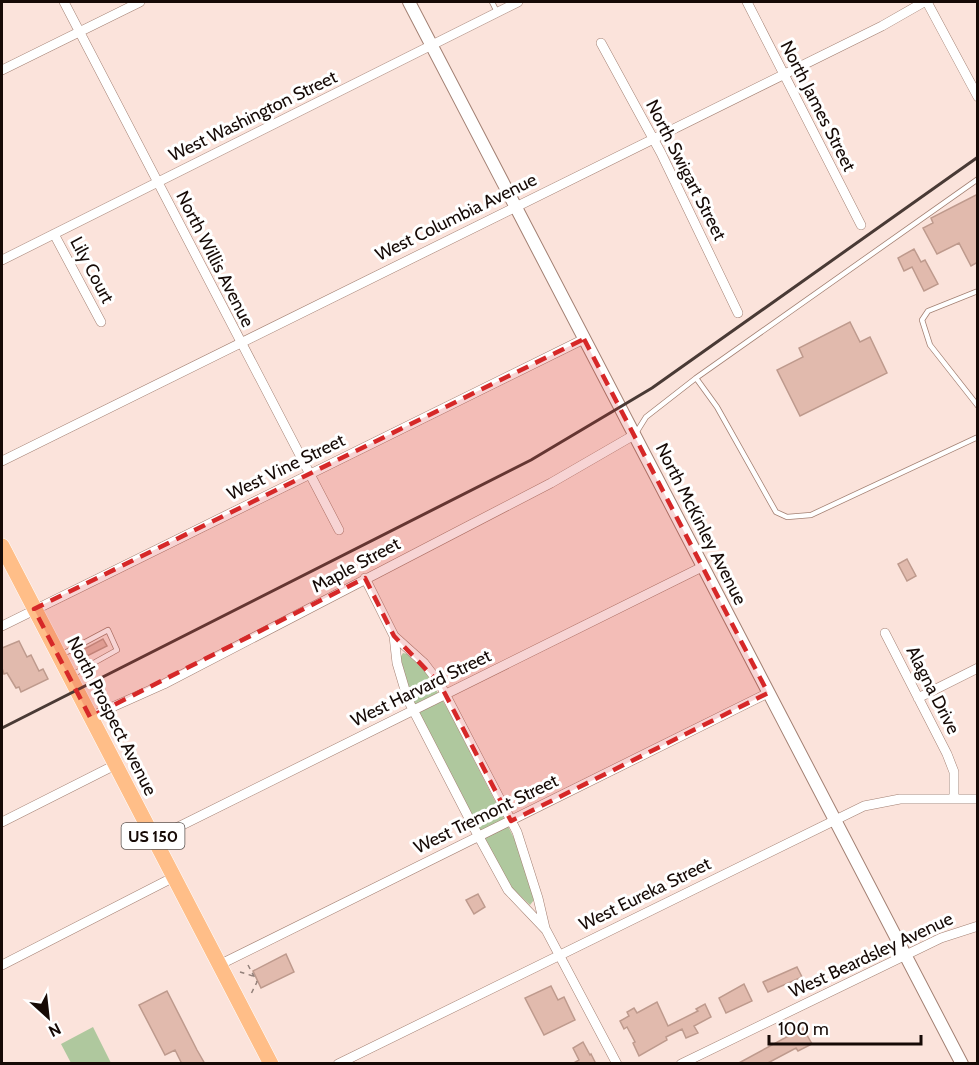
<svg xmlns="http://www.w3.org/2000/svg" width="979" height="1065" viewBox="0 0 979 1065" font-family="Cabin,sans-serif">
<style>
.green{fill:#afc89e}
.building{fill:#e1baad;stroke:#be9a8d;stroke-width:1.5}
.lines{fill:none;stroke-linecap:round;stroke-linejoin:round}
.service-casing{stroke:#a38073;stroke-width:6}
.minor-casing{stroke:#a38073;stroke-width:10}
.tertiary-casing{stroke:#a38073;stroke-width:14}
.primary-casing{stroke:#fff;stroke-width:16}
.path{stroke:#93807a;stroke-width:1.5;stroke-dasharray:4.5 4.5;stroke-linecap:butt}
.service{stroke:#fff;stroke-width:4.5}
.minor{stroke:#fff;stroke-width:9}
.tertiary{stroke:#fff;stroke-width:12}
.primary{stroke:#ffbe88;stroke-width:15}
.rail{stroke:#493a35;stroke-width:3}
.marked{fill:#d62828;fill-opacity:0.2;stroke:#d62828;stroke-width:4.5;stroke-dasharray:12 8;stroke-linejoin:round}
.labels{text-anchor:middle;stroke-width:6;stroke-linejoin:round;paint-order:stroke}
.shield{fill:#fff;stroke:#5c5451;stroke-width:1.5}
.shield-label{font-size:16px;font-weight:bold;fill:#160a06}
.street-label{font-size:18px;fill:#160a06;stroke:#fff}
</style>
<rect width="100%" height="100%" fill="#fbe3db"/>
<!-- green -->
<path class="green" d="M403,653L407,654L425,671L450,713L516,842L534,900L530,905L512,888L492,854L424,725L405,680L400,658Z
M93,1027L111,1063H71L61,1044Z"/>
<!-- building -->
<path class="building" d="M978,194V262L971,266L959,243L937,254L923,228L933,223L931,218Z
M914,249L921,262L925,260L938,284L924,291L912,267L904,271L898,258Z
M850,322L860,342L870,337L887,373L800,416L777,370L803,357L799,348Z
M907,559L916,576L907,581L898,564Z
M103,639L107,646L79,660L75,654Z
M19,641L27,657L31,655L39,671L43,669L48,679L21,692L19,687L16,688L7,673L4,674L2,668V648Z
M478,894L485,907L474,914L466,900Z
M286,954L294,972L261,988L253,971Z
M797,967L802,977L768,992L763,982Z
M744,984L752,1001L726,1013L719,998Z
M551,986L558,1000L564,997L575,1020L544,1035L525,998Z
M167,991L197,1050L205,1064H182L175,1050L165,1055L139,1005Z
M657,1002L668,1026L698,1011L696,1009L705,1004L711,1017L694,1026L698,1033L686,1038L682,1029L666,1037L667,1040L639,1056L633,1043L635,1042L627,1027L624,1029L620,1021L629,1016L627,1012L634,1008L637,1013Z
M803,1028L812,1044L798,1051L796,1048L766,1064H737Z
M583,1042L590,1055L591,1054L596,1064H572L579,1060L573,1048Z"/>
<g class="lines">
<defs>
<path id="service" d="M492,2L497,12
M978,291L928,311L922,320L930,345L978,406
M696,378L717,407L776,512L787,517L811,515L978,437
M636,433L646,417L696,378L978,179
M61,655L108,630L117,650L72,675"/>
<path id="minor" d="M64,2L339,530
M747,2L861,225
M927,2L978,97
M601,43L661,153L738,313
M2,70L140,2
M54,234L101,322
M2,260L518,2
M2,461L882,26L924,2
M365,578L394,636L397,663L408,700L473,826L508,890L546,930L617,1064
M2,626L584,339
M885,633L947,754L954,772V799
M394,636L424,663L440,684L517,832L538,898L545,928
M918,698L978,668
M90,717L164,684L551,483L634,435
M2,822L115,765
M154,839L702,567
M2,965L174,877
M219,965L768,693
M338,1064L864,806L900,799H978
M681,1064L941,938L978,926"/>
<path id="tertiary" d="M409,2L962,1064"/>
<path id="primary" d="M2,546L271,1064"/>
</defs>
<!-- service casing -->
<use href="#service" class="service-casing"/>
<!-- minor casing -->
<use href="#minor" class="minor-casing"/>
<!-- tertiary casing -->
<use href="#tertiary" class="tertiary-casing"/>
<!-- primary casing -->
<use href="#primary" class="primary-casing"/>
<!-- path -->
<path class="path" d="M248,965L257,982L251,994
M240,972L253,976"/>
<!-- service -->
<use href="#service" class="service"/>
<!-- minor -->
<use href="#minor" class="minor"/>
<!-- tertiary -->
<use href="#tertiary" class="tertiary"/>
<!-- primary -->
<use href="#primary" class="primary"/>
<!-- rail -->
<path class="rail" d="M2,728L531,460L652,388L978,157"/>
</g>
<!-- marked area -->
<path class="marked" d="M584,339L768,693L511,821L440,684L394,636L365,578L90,717L34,609Z"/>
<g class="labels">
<!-- shield labels -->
<rect class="shield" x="121.5" y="823" width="63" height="26" rx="4.5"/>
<g class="shield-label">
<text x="153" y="842">US 150</text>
</g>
<!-- street labels -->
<g class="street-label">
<text transform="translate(818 106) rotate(63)" y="6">North James Street</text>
<text transform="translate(253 116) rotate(-26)" y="6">West Washington Street</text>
<text transform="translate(686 170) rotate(63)" y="6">North Swigart Street</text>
<text transform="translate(456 217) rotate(-26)" y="6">West Columbia Avenue</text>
<text transform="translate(215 259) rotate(63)" y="6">North Willis Avenue</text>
<text transform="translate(92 270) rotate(62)" y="6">Lily Court</text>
<text transform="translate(286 467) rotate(-26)" y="6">West Vine Street</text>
<text transform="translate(701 524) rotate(63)" y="6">North McKinley Avenue</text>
<text transform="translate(356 565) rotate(-28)" y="6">Maple Street</text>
<text transform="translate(421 688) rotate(-26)" y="6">West Harvard Street</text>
<text transform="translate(933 690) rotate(63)" y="6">Alagna Drive</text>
<text transform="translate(112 716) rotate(63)" y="6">North Prospect Avenue</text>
<text transform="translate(486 814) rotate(-26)" y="6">West Tremont Street</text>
<text transform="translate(645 894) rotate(-26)" y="6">West Eureka Street</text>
<text transform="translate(871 955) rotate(-25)" y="6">West Beardsley Avenue</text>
</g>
</g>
<!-- border -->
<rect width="979" height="1065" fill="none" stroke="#160a06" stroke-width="6"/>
<!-- north arrow -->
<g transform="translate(48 1017) rotate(153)" stroke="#ffffff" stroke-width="4.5" paint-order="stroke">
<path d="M0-4.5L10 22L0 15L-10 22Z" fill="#160a06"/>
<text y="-9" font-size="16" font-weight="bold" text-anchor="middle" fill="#160a06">N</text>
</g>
<!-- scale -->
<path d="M769 1035v9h152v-9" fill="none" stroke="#160a06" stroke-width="3"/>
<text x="778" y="1035" font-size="18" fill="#160a06" stroke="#ffffff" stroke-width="4.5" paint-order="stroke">100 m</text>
</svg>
